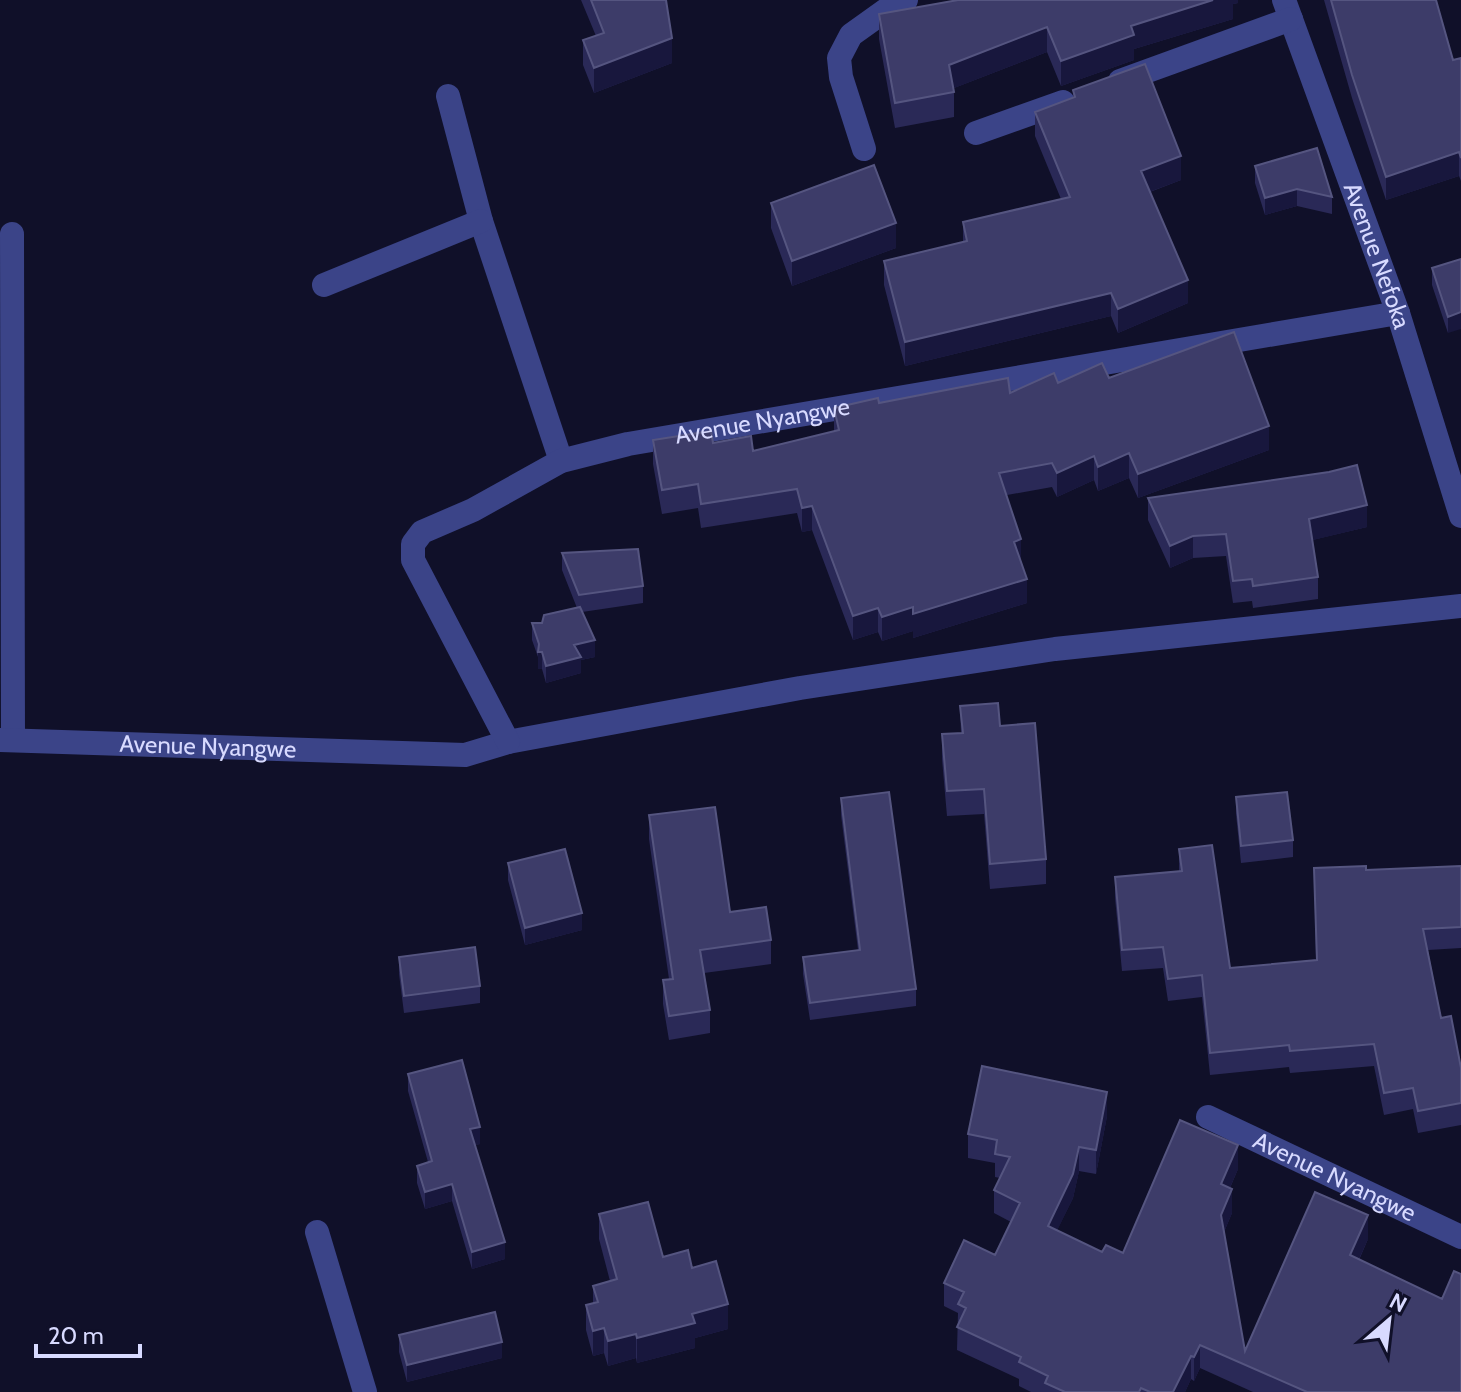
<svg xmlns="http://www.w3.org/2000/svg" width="1461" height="1392" viewBox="0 0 1461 1392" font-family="Cabin,sans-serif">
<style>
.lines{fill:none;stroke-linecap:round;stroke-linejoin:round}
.minor{stroke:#3b4488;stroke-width:24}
.wall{fill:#2a2957}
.shaded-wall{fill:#18173d}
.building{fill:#3d3c69;stroke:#555580;stroke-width:2}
.labels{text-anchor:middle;stroke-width:7;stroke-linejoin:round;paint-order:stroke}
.street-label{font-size:24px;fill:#d8daff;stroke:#101029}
</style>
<rect width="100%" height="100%" fill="#101029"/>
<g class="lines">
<!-- minor -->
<g class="minor">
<path id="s1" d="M1284,0L1398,313L1461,516"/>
<path d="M1120,81L1291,19"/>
<path d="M448,96L481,221L561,461"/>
<path d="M976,133L1063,102"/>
<path d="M864,149L841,77L839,58L851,35L893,5L906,0"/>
<path d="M12,234L13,740"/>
<path d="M324,285L481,221"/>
<path id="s2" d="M0,740L465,755L508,742L800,688L1055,649L1461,606"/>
<path id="s3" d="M508,742L413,560V544L422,532L473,510L561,461L628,444L1398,313"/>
<path id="s4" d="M1208,1117L1461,1237"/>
<path d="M317,1232L365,1392"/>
</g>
</g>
<!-- wall -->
<path class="wall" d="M581,0H666L672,63L594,93L583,65V40L596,36Z
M1238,0V3L1233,4V19L1134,49V60L1061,86L1047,52L954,88V117L895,128L879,39V14Z
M1324,0H1436L1453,60L1461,58V181L1459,176L1386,200L1352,98Z
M1073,90L1181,180L1150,192L1188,303L1118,333L1111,316L905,366L884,285V261L963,242V222L1061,199L1035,136V112L1073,98Z
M1255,166L1332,197V214L1297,206L1265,215L1255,183Z
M771,203L896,248L792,286L771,228Z
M1461,259L1448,333L1432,285V268Z
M1109,378L1269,450L1138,498L1129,478L1098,491L1094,480L1057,497L1052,487L1007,495L1021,563L1027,603L913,638V631L882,641L878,632L853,640L812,530L802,532L797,513L701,528L698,508L662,514L653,464V440L713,443L753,451L834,431V408L1010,393L1058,383Z
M1148,498L1367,527L1312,540L1318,577V599L1253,608L1252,601L1233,603L1226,556L1193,558L1170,568L1148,520Z
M562,553L643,586V603L582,612L595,657L581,660V673L546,683L542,669H538V657L532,640V623H542L577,608L562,570Z
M960,706L1000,726L1046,859V884L990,889L984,814L947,816L942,759V734L961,733Z
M1236,797L1293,840V857L1241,863L1236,814Z
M841,798L916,989V1006L810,1020L803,974V957L858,950L841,815Z
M649,815L730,912L771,940V964L704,973L710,1010V1033L669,1040L663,1004V980L669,979L649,839Z
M1179,849L1230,968L1316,960L1314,868L1366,870L1461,866V948L1428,950L1441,1018L1461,1068V1125L1418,1133L1413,1109L1384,1115L1374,1066L1290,1073L1289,1067L1210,1075L1202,997L1168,1001L1163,968L1122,971L1115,898V877L1179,872Z
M508,863L582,930L525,945L508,880Z
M399,957L480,986V1003L404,1013L399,974Z
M408,1074L480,1144L475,1145L505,1259L472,1269L452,1201L425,1209L417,1183V1166L428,1162L408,1091Z
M1107,1116L1096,1174L1079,1171L1073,1198L1057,1230L1102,1252L1123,1253L1238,1169L1230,1188L1232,1213L1224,1232L1245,1351L1368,1239L1359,1260L1461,1392H1253L1200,1368L1194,1381L1191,1379L1185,1392H1031L1019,1386V1379L957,1350L958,1313L944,1306V1283L995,1255L1011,1222L994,1213V1190L1000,1178L995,1177V1163L968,1158V1134Z
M599,1214L663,1257L692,1268L728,1329L695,1338V1348L637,1363L636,1358L608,1366L604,1353L593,1356L586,1330V1305L593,1303V1286L610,1281L599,1239Z
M399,1335L502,1358L407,1382L399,1352Z"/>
<!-- shaded-wall -->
<path class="shaded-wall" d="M1213,0H1238V3L1233,4V19L1134,49V60L1061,86V61L1131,26Z
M1047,27V52L949,90V65Z
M672,38V63L594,93V68Z
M1459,152V176L1386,200V177Z
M1181,156V180L1141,195V171Z
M1297,189V206L1265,215V198Z
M896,223V248L792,286V261Z
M1188,280V303L1118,333V309Z
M1111,293V316L905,366V342Z
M1461,312V329L1448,333V317Z
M1269,426V450L1138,498V474Z
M1129,453V478L1098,491V467Z
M1094,456V480L1057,497V473Z
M1367,505V527L1309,541V519Z
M812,506V530L802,532V508Z
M1193,536V558L1170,568V546Z
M1021,539V563L1014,542Z
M1027,579V603L913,638V614Z
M913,607V631L882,641V617Z
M878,608V632L853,640V616Z
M595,640V657L581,660V673L546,683V666L574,645Z
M538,652H542V669H538Z
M582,913V930L525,945V928Z
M1107,1092V1116L1096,1174V1150Z
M480,1127V1144L470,1146V1129Z
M1238,1145V1169L1221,1208V1184Z
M1079,1147V1171L1073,1198L1048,1249V1226Z
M452,1184V1201L425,1209V1192Z
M1232,1189V1213L1221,1239V1215Z
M1368,1215V1239L1350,1279V1255Z
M505,1242V1259L472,1269V1252Z
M728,1304V1329L695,1338V1348L637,1363V1338L692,1314Z
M604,1328V1353L593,1356V1331Z
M636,1334V1358L608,1366V1341Z
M502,1342V1358L407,1382V1365Z
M1200,1345V1368L1194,1381V1357Z
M1191,1356V1379L1185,1392H1173Z"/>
<!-- building -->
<path class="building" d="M591,0H666L672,38L594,68L583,40L604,33Z
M958,0H1213L1131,26L1134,35L1061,61L1047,27L949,65L954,92L895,103L879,14Z
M1331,0H1436L1453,60L1461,58V158L1459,152L1386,177L1352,75Z
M1145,64L1181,156L1141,171L1188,280L1118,309L1111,293L905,342L884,261L967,241L963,222L1070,197L1035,112L1075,97L1073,90Z
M1317,148L1332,197L1297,189L1265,198L1255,166Z
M874,165L896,223L792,261L771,203Z
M1461,259V312L1448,317L1432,268Z
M1234,332L1269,426L1138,474L1129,453L1098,467L1094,456L1057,473L1052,463L999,473L1021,539L1014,542L1027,579L913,614V607L882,617L878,608L853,616L812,506L802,508L797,489L701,504L698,484L662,490L653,440L711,431L713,443L751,436L753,451L839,430L834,408L878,398L879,403L1008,378L1010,393L1054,373L1058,383L1102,363L1109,378Z
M1357,465L1367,505L1309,519L1318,577L1253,586L1252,579L1233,581L1226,534L1193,536L1170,546L1148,498L1329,472Z
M638,549L643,586L579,595L562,553Z
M580,607L595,640L574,645L581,657L546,666L542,652H538L539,644L532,623H542L544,615Z
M998,703L1000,726L1035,723L1046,859L990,864L984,789L947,791L942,734L963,733L960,706Z
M889,792L916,989L810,1003L803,957L860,950L841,798Z
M1287,792L1293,840L1241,846L1236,797Z
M715,807L730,912L766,907L771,940L700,950L710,1010L669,1016L663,980L673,979L649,815Z
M1212,845L1230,968L1317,960L1314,868L1366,866V870L1461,866V927L1423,929L1441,1018L1451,1016L1461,1068V1103L1418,1111L1413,1088L1384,1093L1374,1044L1290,1051L1289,1045L1210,1053L1202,975L1168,979L1163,947L1122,950L1115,877L1182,871L1179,849Z
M565,849L582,913L525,928L508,863Z
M475,947L480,986L404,996L399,957Z
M462,1060L480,1127L470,1129L505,1242L472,1252L452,1184L425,1192L417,1166L432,1161L408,1074Z
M982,1066L1107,1092L1096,1150L1079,1147L1073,1174L1048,1226L1102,1252L1106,1245L1123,1253L1180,1120L1238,1145L1221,1184L1232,1189L1221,1215L1245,1351L1315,1192L1368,1215L1350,1255L1442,1299L1454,1271L1461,1274V1392H1307L1200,1345L1194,1357L1191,1356L1173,1392H1150L1141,1388L1139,1392H1065L1045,1383L1048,1376L1019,1362L1021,1357L957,1327L966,1308L958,1304L964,1292L944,1283L964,1240L995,1255L1020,1203L994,1190L1010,1157L995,1154L997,1140L968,1134Z
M648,1202L663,1257L688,1250L692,1268L716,1261L728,1304L692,1314L695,1323L637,1338L636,1334L608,1341L604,1328L593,1331L586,1305L598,1302L593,1286L617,1279L599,1214Z
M495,1312L502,1342L407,1365L399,1335Z"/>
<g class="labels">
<!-- street labels -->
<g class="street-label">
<text dy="8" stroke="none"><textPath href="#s1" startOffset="272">Avenue Nefoka</textPath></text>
<text dy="8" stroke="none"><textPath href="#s3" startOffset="598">Avenue Nyangwe</textPath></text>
<text dy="8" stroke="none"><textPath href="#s2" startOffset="208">Avenue Nyangwe</textPath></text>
<text dy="8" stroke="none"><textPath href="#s4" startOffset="140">Avenue Nyangwe</textPath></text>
</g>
</g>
<!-- north arrow -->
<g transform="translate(1389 1320) rotate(28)" stroke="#101029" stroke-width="6" paint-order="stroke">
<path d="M0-6L14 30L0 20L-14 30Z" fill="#d8daff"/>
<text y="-12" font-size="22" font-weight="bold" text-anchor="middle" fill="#d8daff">N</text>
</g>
<!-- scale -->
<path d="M36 1344v12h104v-12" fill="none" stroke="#d8daff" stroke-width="4"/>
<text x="48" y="1344" font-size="24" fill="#d8daff" stroke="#101029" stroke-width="6" paint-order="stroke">20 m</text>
</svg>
